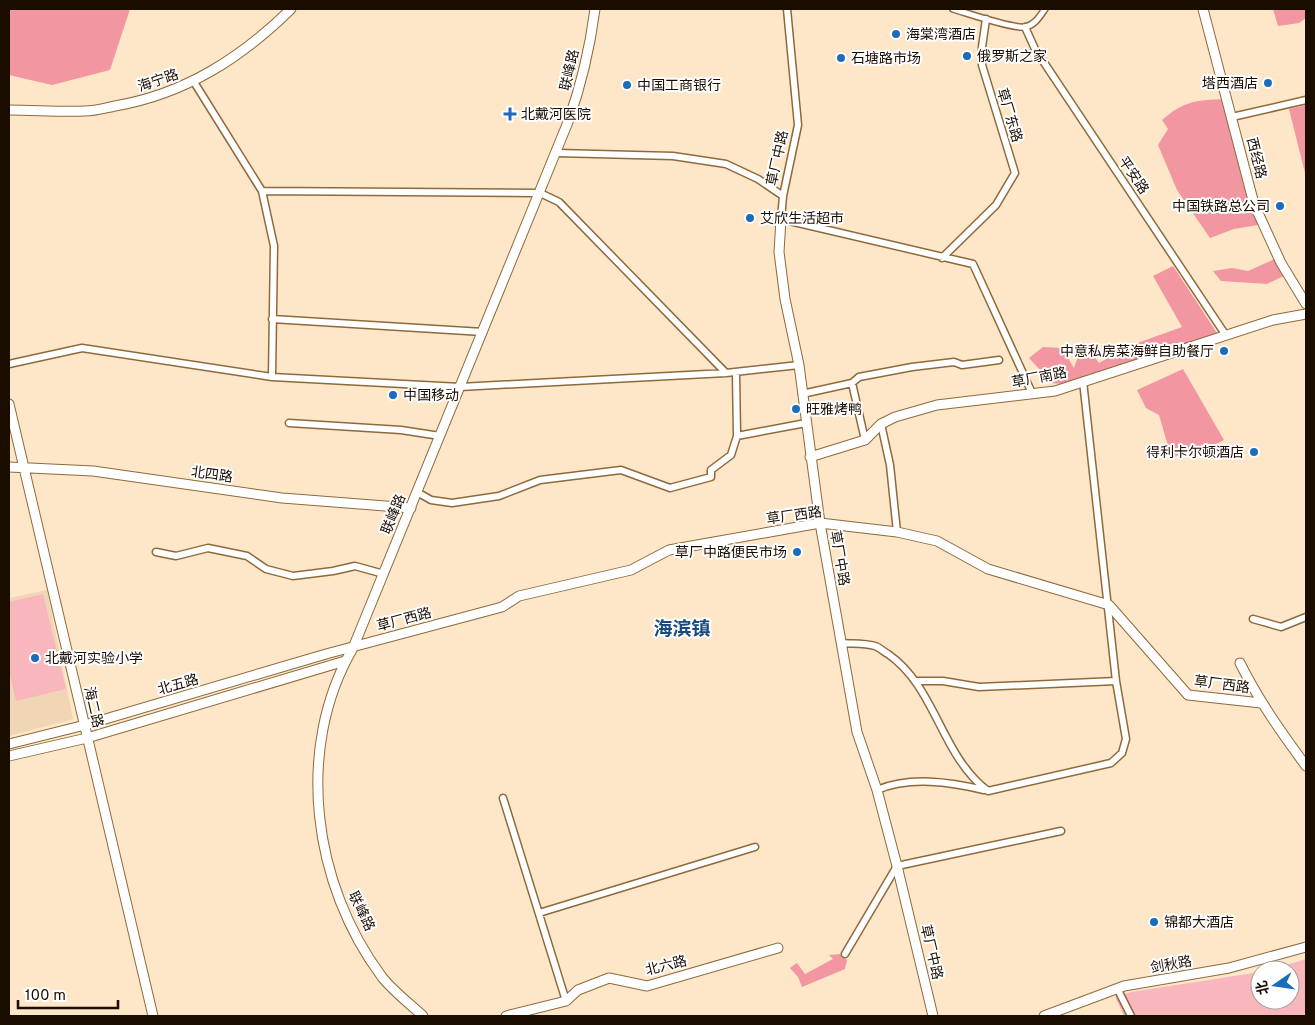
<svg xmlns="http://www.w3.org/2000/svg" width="1315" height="1025" viewBox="0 0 1315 1025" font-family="Overpass,'Noto Sans SC',sans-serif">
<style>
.built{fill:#f1d6b5}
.green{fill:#f8b6bd}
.forest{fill:#f296a1}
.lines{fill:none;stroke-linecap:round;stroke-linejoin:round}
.pedestrian-casing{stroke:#8e6a3b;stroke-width:8}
.minor-casing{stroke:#8e6a3b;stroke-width:9}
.tertiary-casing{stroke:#8e6a3b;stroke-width:11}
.secondary-casing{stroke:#8e6a3b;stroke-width:11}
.pedestrian{stroke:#fff;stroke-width:5}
.minor{stroke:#fff;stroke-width:6}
.tertiary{stroke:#fff;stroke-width:9}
.secondary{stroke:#fff;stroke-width:9}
.poi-dot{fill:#1b6cbb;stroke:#fff;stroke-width:2}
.labels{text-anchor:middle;stroke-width:4;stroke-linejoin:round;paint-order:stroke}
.poi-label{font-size:14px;fill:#1a0d00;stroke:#fff;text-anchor:start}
.street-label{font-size:14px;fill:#1a0d00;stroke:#fff}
.district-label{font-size:19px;font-weight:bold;fill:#184a7c;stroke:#fff}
</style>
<rect width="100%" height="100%" fill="#fee6c8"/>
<!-- built -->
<path class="built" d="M47,590L73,719L9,736V598Z"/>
<!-- green -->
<path class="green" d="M43,594L66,689L16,701L9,670V602Z
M1306,959V1016H1124L1115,997L1131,992L1260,972V1000H1290V970H1270Z"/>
<!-- forest -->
<path class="forest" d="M9,9H130L110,70L52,85L9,75Z
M1273,9H1306V18L1299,23L1278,26Z
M1226,99L1258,225L1234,229L1210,238L1177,190L1158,145L1168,129L1162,120C1184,101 1196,100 1226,99Z
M1306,105V177L1289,109Z
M1279,257L1288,274L1267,284L1221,281L1213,271L1232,268L1248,271Z
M1173,266L1217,333L1062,384L1052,383L1029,358L1043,347L1062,348L1074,368L1083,342L1099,363L1129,346L1182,327L1153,276Z
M1183,369L1224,440L1199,454L1171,456L1159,415L1146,408L1137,390Z
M841,954L847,960L845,969L802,987L798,977L790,968L797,963L805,974L833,959L829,955Z"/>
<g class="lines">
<defs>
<path id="pedestrian" d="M953,9C967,13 1012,29 1025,27C1035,25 1040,16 1045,9"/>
<path id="minor" d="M787,9L798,125L783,196L781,219L973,264L1032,393
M1025,27L1035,49L1225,334
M194,82L262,191L274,246L272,377
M1232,117L1306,100
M557,153L673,156L726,164L758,179L783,196
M262,191L540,193L559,202L726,373
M942,258L996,205L1015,173L982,65V47L986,19
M272,319L483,332
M9,364L82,348L272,377L460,387L726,373L799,365
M852,383L865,440
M802,394L852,383L859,377L912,367L954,362L962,365L999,360
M289,423L401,430L440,436
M881,424L890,465L897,532
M737,436L806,423
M417,492L431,500L452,503L499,496L540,480L621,470L670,488L711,477V470L731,455L737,436L736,372
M156,552L176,556L208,548L247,556L266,569L293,576L333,571L355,566L384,574
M1253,619L1281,627L1306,617
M841,643C852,644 864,643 875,646C879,647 884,652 888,654C936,687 941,756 988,791L1111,763L1122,753L1126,739L1116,681L1083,381
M917,681H943L979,687L1116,681
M877,790C910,776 950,782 984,790
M503,798L566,1001
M539,913L755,847
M845,954L897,866L1061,831
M1117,988L1131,1016"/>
<path id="tertiary" d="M781,219L779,252L785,299L799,365L820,523L857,732L877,790L897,866L933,1016
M9,404L153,1016
M810,457L865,440L881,424L895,417L937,405L1055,391L1273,320L1306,314
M9,467L93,471L282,498L411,508
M506,1016L566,1001L578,990L609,978L647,986L778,948"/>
<path id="secondary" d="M1203,9L1254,204L1281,263L1306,304
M9,110C34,110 60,112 85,111C95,111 105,108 115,106C185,94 241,58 291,9
M1240,663C1259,701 1281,732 1306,766
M9,744L85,725L326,654L502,607L519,596L631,570L669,550L820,523L897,532L937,541L988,569L1109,605L1188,695L1261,703
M9,756L87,738L345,661
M423,1016C410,1004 393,991 382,977C313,885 294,749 353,648L568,122C581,86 590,47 595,9
M1044,1016L1124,986L1229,968L1306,947"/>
</defs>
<!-- pedestrian casing -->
<use href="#pedestrian" class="pedestrian-casing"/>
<!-- minor casing -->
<use href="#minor" class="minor-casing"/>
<!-- tertiary casing -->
<use href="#tertiary" class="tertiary-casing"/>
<!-- secondary casing -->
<use href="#secondary" class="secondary-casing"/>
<!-- pedestrian -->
<use href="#pedestrian" class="pedestrian"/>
<!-- minor -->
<use href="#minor" class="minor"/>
<!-- tertiary -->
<use href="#tertiary" class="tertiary"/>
<!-- secondary -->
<use href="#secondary" class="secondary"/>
</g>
<!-- markers -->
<g class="poi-dot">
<circle cx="896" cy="34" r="5"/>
<circle cx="967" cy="56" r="5"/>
<circle cx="841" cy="58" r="5"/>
<circle cx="1268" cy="83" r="5"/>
<circle cx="627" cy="85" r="5"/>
<path d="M507.5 106.5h5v5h5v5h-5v5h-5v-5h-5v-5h5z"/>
<circle cx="1280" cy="206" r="5"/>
<circle cx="750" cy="218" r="5"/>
<circle cx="1224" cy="351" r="5"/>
<circle cx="393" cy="395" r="5"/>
<circle cx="796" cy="409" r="5"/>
<circle cx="1254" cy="452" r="5"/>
<circle cx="797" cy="552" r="5"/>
<circle cx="35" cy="658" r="5"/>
<circle cx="1154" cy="922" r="5"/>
</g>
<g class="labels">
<!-- poi labels -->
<g class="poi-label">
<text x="906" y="39">海棠湾酒店</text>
<text x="977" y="61">俄罗斯之家</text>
<text x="851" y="63">石塘路市场</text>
<text x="1258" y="88" text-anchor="end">塔西酒店</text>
<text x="637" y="90">中国工商银行</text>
<text x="521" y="119">北戴河医院</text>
<text x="1270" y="211" text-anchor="end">中国铁路总公司</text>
<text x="760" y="223">艾欣生活超市</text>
<text x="1214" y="356" text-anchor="end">中意私房菜海鲜自助餐厅</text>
<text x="403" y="400">中国移动</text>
<text x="806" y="414">旺雅烤鸭</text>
<text x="1244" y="457" text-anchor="end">得利卡尔顿酒店</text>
<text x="787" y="557" text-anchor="end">草厂中路便民市场</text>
<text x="45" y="663">北戴河实验小学</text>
<text x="1164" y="927">锦都大酒店</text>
</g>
<!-- street labels -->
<g class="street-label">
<text transform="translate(569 70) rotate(-77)" y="5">联峰路</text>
<text transform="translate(158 80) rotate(-19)" y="5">海宁路</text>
<text transform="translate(1010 115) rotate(73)" y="5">草厂东路</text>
<text transform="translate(777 158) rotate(-78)" y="5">草厂中路</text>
<text transform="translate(1257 158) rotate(76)" y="5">西经路</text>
<text transform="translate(1134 175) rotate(56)" y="5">平安路</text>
<text transform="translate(1039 377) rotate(-11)" y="5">草厂南路</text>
<text transform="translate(212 474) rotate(8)" y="5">北四路</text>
<text transform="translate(393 514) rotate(-68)" y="5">联峰路</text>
<text transform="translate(794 515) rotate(-8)" y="5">草厂西路</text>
<text transform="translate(840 558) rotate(80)" y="5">草厂中路</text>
<text transform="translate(404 619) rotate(-15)" y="5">草厂西路</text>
<text transform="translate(178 684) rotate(-16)" y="5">北五路</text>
<text transform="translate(1222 684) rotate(7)" y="5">草厂西路</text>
<text transform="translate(94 707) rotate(77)" y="5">海二路</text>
<text transform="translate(362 911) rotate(64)" y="5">联峰路</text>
<text transform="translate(932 952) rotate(77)" y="5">草厂中路</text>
<text transform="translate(1171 964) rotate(-10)" y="5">剑秋路</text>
<text transform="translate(666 965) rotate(-14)" y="5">北六路</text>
</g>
<!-- district labels -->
<g class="district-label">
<text x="682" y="635">海滨镇</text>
</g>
</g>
<!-- border -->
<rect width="1315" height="1025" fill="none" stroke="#1a0d00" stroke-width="20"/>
<!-- north arrow -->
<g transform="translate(1275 985) rotate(257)"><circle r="24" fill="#ffffff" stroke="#a39e99"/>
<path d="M0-4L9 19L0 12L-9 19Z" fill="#1b6cbb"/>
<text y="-8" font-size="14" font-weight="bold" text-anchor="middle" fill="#1a0d00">北</text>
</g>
<!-- scale -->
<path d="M18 1000v8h100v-8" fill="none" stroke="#1a0d00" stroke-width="2.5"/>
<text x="25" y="1000" font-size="15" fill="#1a0d00" stroke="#ffffff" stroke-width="4" paint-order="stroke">100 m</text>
</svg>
